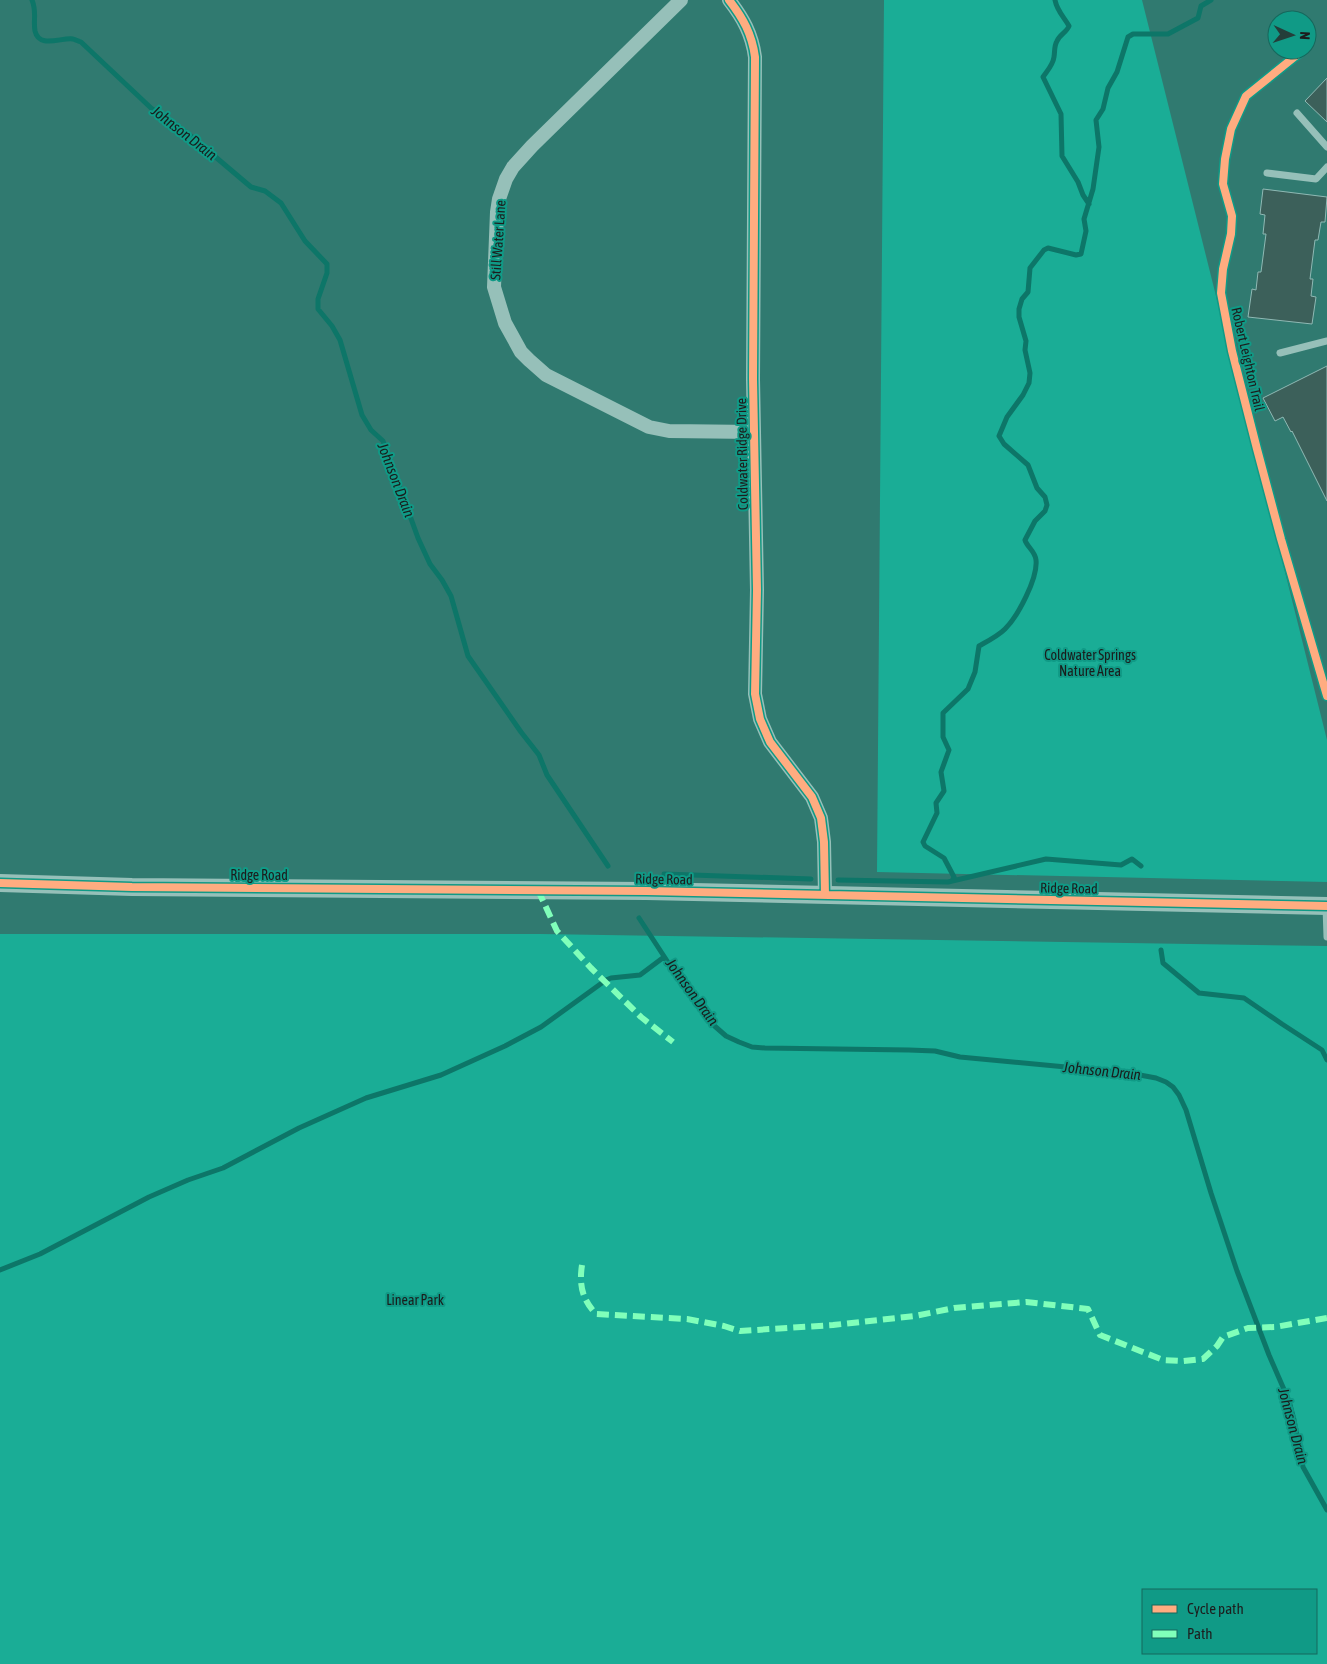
<svg xmlns="http://www.w3.org/2000/svg" width="1327" height="1664" viewBox="0 0 1327 1664" font-family="'Asap Condensed',sans-serif">
<style>
.green{fill:#1aad96;fill-rule:evenodd}
.lines{fill:none;stroke-linecap:round;stroke-linejoin:round}
.stream{stroke:#0d7668;stroke-width:5}
.building{fill:#3c605a;stroke:#8fb9b4}
.service{stroke:#96c0b9;stroke-width:7}
.minor{stroke:#96c0b9;stroke-width:14}
.tertiary{stroke:#96c0b9;stroke-width:18}
.quiet{stroke:#80ffba;stroke-width:6;stroke-dasharray:12 6;stroke-linecap:butt}
.cycleway-casing{stroke:#109a86;stroke-width:11}
.cycleway{stroke:#ffac80;stroke-width:8}
.labels{text-anchor:middle;stroke-width:4;stroke-linejoin:round;paint-order:stroke}
.street-label{font-size:14px;fill:#1d1d1d;stroke:#109a86}
.park-label{font-size:14px;fill:#1a1d1c;stroke:#109a86}
.water-label{font-size:15px;font-style:italic;fill:#191d1c;stroke:#109a86}
</style>
<rect width="100%" height="100%" fill="#307a70"/>
<!-- green -->
<path class="green" d="M884,0H1142L1327,740V882L877,872Z
M0,934H541L1327,946V1664H0ZM1316,1590V1653H1143V1590Z"/>
<g class="lines">
<!-- stream -->
<path class="stream" d="M32,0C37,12 33,20 35,31C39,49 62,37 73,39C74,39 80,42 81,42L151,108L186,132L251,187L265,191L281,203L305,241L327,264V273L318,299V309L332,326L340,340L362,415L371,430L383,441L418,538L430,564L442,580L451,596L468,656L521,732L539,755L547,775L608,866
M1055,0C1057,11 1064,17 1069,26C1067,32 1060,34 1057,41C1054,46 1055,51 1054,57C1053,65 1047,71 1043,77L1061,114L1062,156L1078,182L1083,195L1089,204
M664,874L811,879
M838,880L948,882L1046,859L1121,865L1132,859L1141,866
M952,881L954,877L944,858L925,846L923,842L937,813L936,803L944,791L941,772L949,750L943,737V713L968,689L975,672L979,646C988,641 998,636 1005,629C1018,616 1038,578 1036,560C1035,551 1027,547 1025,540L1035,521L1045,511L1047,505L1045,497L1037,488L1028,465L1004,444L999,436L1007,417L1023,395L1029,383L1030,373L1025,350L1026,341L1019,317V309L1022,299L1028,292L1030,268L1044,250L1048,248L1076,255L1081,254L1086,231L1084,219L1093,189L1099,147L1096,120L1103,109L1108,88L1117,72L1128,37L1133,34H1168L1198,18L1201,6L1211,0
M639,918L688,993L710,1022L726,1036L739,1042L752,1047L765,1048L909,1050L935,1051L960,1057L1129,1073L1156,1078L1166,1082L1173,1087L1179,1095L1186,1110L1211,1193L1237,1271L1269,1355L1289,1401L1294,1420L1303,1467L1327,1510
M1161,950L1163,963L1199,993L1244,998L1282,1024L1322,1050L1327,1060
M0,1270L40,1254L149,1197L188,1180L223,1168L299,1128L366,1098L441,1075L505,1046L541,1027L606,980L611,978L640,975L664,957"/>
</g>
<!-- building -->
<path class="building" d="M1327,78V122L1305,101Z
M1263,189L1327,197L1325,222H1321L1318,240H1315L1310,279H1313L1311,296L1316,297L1312,324L1248,317L1252,289L1256,290L1258,272H1261L1266,234H1263L1265,215L1260,214Z
M1327,366V501L1292,431L1291,432L1283,417L1275,421L1263,398Z"/>
<g class="lines">
<!-- service -->
<path class="service" d="M1297,113L1327,147
M1267,173L1316,179L1327,167
M1280,353L1327,341
M1326,906L1327,937"/>
<!-- minor -->
<path class="minor" d="M681,0L532,146L513,167L506,179L499,199L497,212L494,287L505,323L521,352L529,360L546,375L649,427L669,431L754,432
M729,0C743,18 752,34 755,57L753,379L757,590L755,694L760,719L770,742L812,797L821,818L824,842L825,895"/>
<!-- tertiary -->
<path class="tertiary" d="M0,883L132,887L646,891L1327,906"/>
<!-- quiet -->
<path class="quiet" d="M538,890L557,931L591,968L641,1017L673,1042
M582,1265C579,1285 582,1299 596,1314L687,1319L724,1326L740,1331L833,1325L915,1316L954,1308L1026,1302L1088,1309L1100,1335L1163,1360L1183,1361L1203,1359L1217,1346L1223,1337L1248,1328L1275,1327L1327,1318"/>
<defs>
<path id="cycleway" d="M729,0C743,18 752,34 755,57L753,379L757,590L755,694L760,719L770,742L812,797L821,818L824,842L825,895
M1303,50L1246,96L1231,129L1225,159L1223,184L1232,216L1231,234L1223,269L1221,293L1232,351L1257,449L1281,539L1327,696
M0,883L132,887L646,891L1327,906"/>
</defs>
<!-- cycleway casing -->
<use href="#cycleway" class="cycleway-casing"/>
<!-- cycleway -->
<use href="#cycleway" class="cycleway"/>
</g>
<g class="labels">
<!-- street labels -->
<g class="street-label">
<text transform="translate(498 240) rotate(-86)" y="5">Still Water Lane</text>
<text transform="translate(1248 359) rotate(77)" y="5">Robert Leighton Trail</text>
<text transform="translate(742 454) rotate(-91)" y="5">Coldwater Ridge Drive</text>
<text x="259" y="880">Ridge Road</text>
<text transform="translate(664 879) rotate(1)" y="5">Ridge Road</text>
<text transform="translate(1069 888) rotate(1)" y="5">Ridge Road</text>
</g>
<!-- park labels -->
<g class="park-label">
<text x="1090" y="660">Coldwater Springs<tspan x="1090" dy="16">Nature Area</tspan></text>
<text x="415" y="1305">Linear Park</text>
</g>
<!-- water labels -->
<g class="water-label">
<text transform="translate(184 133) rotate(38)" y="5">Johnson Drain</text>
<text transform="translate(396 480) rotate(69)" y="5">Johnson Drain</text>
<text transform="translate(692 992) rotate(54)" y="5">Johnson Drain</text>
<text transform="translate(1102 1071) rotate(6)" y="5">Johnson Drain</text>
<text transform="translate(1293 1426) rotate(75)" y="5">Johnson Drain</text>
</g>
</g>
<!-- legend -->
<rect x="1142" y="1589" width="175" height="65" fill="#109a86" stroke="#15685c"/>
<rect x="1152" y="1605" width="25" height="8" fill="#ffac80" stroke="#15685c"/>
<text x="1187" y="1614" font-size="15" fill="#1d1d1d">Cycle path</text>
<rect x="1152" y="1630" width="25" height="8" fill="#80ffba" stroke="#15685c"/>
<text x="1187" y="1639" font-size="15" fill="#1d1d1d">Path</text>
<!-- north arrow -->
<g transform="translate(1292 35) rotate(93)"><circle r="24" fill="#109a86" stroke="#15685c"/>
<path d="M0-4L9 19L0 12L-9 19Z" fill="#243e3a"/>
<text y="-8" font-size="14" font-weight="bold" text-anchor="middle" fill="#1d1d1d">N</text>
</g>
</svg>
